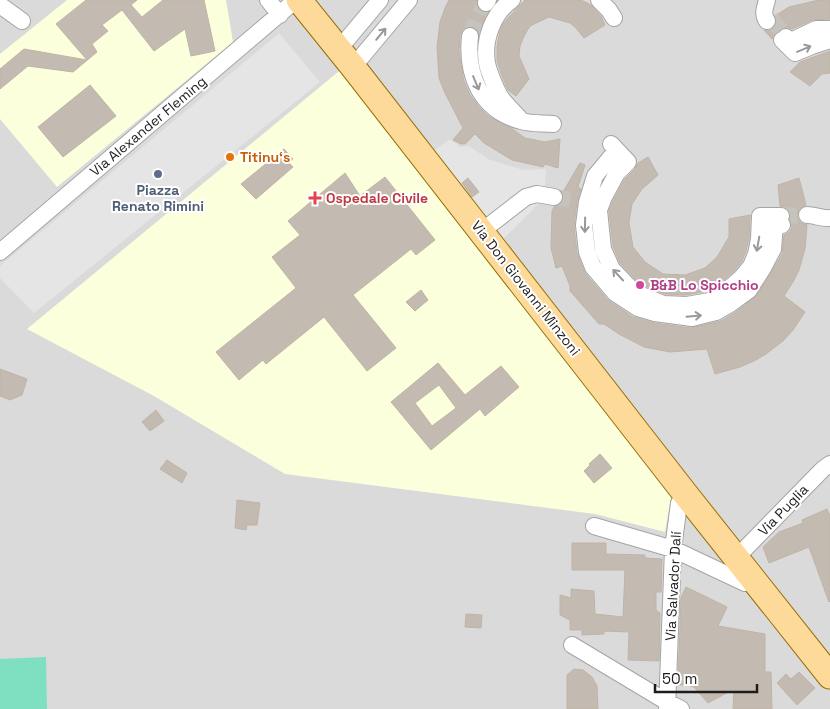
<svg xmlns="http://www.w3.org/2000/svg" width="830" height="709" viewBox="0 0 830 709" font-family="'Space Grotesk',sans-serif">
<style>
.residential{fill:#dbdada}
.education{fill:#fcffdc}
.pitch{fill:#7fdfc1}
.parking{fill:#e5e5e5}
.building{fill:#c3bbb2;stroke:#c0b3a5;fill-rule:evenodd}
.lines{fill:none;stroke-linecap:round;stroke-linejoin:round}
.minor-tunnel{stroke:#c5c3bb;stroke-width:16;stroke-dasharray:16 8;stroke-linecap:butt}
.minor-casing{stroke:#a4a4a4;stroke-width:18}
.primary-casing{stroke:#977000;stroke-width:27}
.minor{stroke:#fff;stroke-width:16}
.primary{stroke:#fdda9a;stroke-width:25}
.oneway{stroke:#999}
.food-dot{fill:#e8710a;stroke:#fff;stroke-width:2}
.service-dot{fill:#5c6f8a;stroke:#fff;stroke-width:2}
.health-dot{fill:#e0444e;stroke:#fff;stroke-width:2}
.hotel-dot{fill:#d1479c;stroke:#fff;stroke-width:2}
.labels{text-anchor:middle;stroke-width:4;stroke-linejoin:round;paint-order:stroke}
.street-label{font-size:14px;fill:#1d1d1d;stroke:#fff}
.food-label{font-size:14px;font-weight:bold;fill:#c56008;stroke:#fff;text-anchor:start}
.service-label{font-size:14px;font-weight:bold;fill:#4e5e75;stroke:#fff}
.health-label{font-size:14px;font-weight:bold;fill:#be3a42;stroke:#fff;text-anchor:start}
.hotel-label{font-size:14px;font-weight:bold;fill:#b23c85;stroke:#fff;text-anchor:start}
</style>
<rect width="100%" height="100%" fill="#efece3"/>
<!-- residential -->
<path class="residential" d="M0,0H830V709H0Z"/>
<!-- education -->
<path class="education" d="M67,0H226L233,42L57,187L0,119V54Z
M344,67L672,492L665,532L595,514L285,474L154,396L27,329Z"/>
<!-- pitch -->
<path class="pitch" d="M46,657L47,709H0V659Z"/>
<!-- parking -->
<path class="parking" d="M279,33L320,82L34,313L0,278V266Z
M450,139L460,147L469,146L488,159L523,170L546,169L544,198L501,241L433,151Z"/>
<!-- building -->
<path class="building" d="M86,0H137L131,5L142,17L163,0H204L215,51L191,56L185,29L154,51L122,10L102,25L108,31L92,44L97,52L73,72L28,66L0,89V69L24,49L87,60L56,24Z
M449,0H477L476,3L477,8L481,12L487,13L479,32L475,27L470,26L466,27L462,30L460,35L459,51L461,66L464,81L470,95L479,107L488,116L502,124L511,128L525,138L545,142L560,139L558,168L545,164L543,167L512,160L484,143L475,134L465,144H461L453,140L463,128L444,91L439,78L437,47L440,22L445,8Z
M525,0H581L591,5L601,16L605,25L584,38L575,27L570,23L549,17L530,26L524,36L520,46L519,56L529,79L516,96L508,90L502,76L497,61V46L500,31L503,24L508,18Z
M819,0H830V19L812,20L792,29L787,27L782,28L775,33L772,39L764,30L768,31L772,29L776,25L777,21L775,16L789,7Z
M830,51V73L822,74L810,86L790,72L800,62Z
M90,85L116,116L63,157L38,127Z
M284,149L293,159L289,163L293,167L256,199L241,184Z
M648,157L658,175L642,189L632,204L629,223L633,247L645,262L663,274L685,275L705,268L717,257L729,237V219L750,215L749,238L746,251L742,261L734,271L720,283L707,291L686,295L665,294L640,284L620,263L613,246L609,211L613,201L625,179L635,169L638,163Z
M580,163L585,165L578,187L581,189L577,201L574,226L577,253L585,273L608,300L633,317L654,323L691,328L721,321L736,312L757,295L771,273L782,254L784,235L790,232L792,227L790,211L786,207L780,206L778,185L799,178L806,205L799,209L797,215L798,219L801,223L807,225L805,249L799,270L793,282L784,296L805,312L793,330L783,341L766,354L754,361L740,367L715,374L707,349L670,352L644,347L619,334L604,324H599L570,291V286L562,266L556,268L551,248L552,211L554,207L558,206L562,203L564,198L563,192Z
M345,173L360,196L385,177L435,240L416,255L411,249L353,295L396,348L367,371L324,317L266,364L263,360L239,380L216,352L296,288L272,257L300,235L288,221Z
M468,178L479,192L472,197L462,183Z
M421,290L428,300L415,311L406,302Z
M438,363L465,395L501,366L519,387L485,416L480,409L431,450L391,402ZM439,385L456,408L432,426L415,403Z
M0,369L27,379L22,395L10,400L0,396Z
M156,410L164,421L150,431L142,422Z
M600,454L612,468L594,483L584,471L590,465L589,464Z
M167,460L187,473L182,483L160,469Z
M237,500L260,503L257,525H247L246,530L235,528Z
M827,509L830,516V601L829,602L809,547L769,563L763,547L779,532L803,523L802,520Z
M572,543H606V554L645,555V558L662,559L661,592H656V610L660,613L659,661L628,660L629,632L604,631V634L582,635V630H570V620L560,615V595L571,598V589L594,591L595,614L623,617L625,570H572Z
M686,587L727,607L718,626L765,634V672H771L772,709H733L734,689L708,703L694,687L687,685H678L681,598Z
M466,614L482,615L481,628L465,627Z
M574,669L583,670L592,677L597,686L598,709H567V675Z
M799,672L815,688L797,705L777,683L786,674L791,679Z"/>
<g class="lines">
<!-- minor-tunnel -->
<path class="minor-tunnel" d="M771,18L786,37
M470,36L476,21L486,3
M554,197L580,201
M781,216L807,215"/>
<defs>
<path id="minor" d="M268,0L280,15
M512,0C493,13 483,40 487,63C488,70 496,89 500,96C505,104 514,112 520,119
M599,0L609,10L614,18
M767,0C765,8 762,14 767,21
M486,3L488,0
M0,5L22,21
M470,36C466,75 480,110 521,121C531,124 542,123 553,124
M786,37L788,41L793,40L816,29H830
M782,40L795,53L812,46L830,40
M339,49L380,0
M353,67L409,0
M611,144L628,162L617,173L604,197L599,210L603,249L612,269L634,292L663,304L687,305L710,301L726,291L741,278L751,266L756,254L759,239L760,216H781
M618,152L610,158L595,176L587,202L584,225L587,252L593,267L615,293L638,308L655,313L692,318L716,312L730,304L749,290L763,268L773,249L775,224L782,225
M807,215C815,215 822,219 830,218
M482,231L526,197L537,194L554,197
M0,252L296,0
M594,526L673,549L745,583L752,578
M737,557L823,469L830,464
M572,645L667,702L681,709
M667,709L673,549L679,503L687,496"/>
<path id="primary" d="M299,0L353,67L687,496L830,676"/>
</defs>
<!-- minor casing -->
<use href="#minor" class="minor-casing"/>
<!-- primary casing -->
<use href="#primary" class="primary-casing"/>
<!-- minor -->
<use href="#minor" class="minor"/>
<!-- primary -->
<use href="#primary" class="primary"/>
</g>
<!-- one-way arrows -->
<defs><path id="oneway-shaft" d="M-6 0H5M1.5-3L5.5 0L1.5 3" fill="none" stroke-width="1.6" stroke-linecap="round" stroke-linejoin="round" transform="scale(1.25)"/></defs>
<g class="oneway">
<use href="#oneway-shaft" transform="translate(381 34) rotate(-50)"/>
<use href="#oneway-shaft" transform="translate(804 49) rotate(-23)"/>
<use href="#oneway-shaft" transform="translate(476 83) rotate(67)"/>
<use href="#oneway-shaft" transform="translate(585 225) rotate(91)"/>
<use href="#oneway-shaft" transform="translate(758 244) rotate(100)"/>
<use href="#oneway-shaft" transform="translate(618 275) rotate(-133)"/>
<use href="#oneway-shaft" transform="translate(694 316) rotate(-5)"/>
</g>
<!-- markers -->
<circle class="food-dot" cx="230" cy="157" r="5"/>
<circle class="service-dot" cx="158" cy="174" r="5"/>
<path class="health-dot" d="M312.5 190.5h5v5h5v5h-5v5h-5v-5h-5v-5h5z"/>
<circle class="hotel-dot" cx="640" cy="285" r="5"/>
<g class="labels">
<!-- street labels -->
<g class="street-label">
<text transform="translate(148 126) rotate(-40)" y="5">Via Alexander Fleming</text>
<text transform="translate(526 288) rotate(52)" y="5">Via Don Giovanni Minzoni</text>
<text transform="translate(783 510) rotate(-46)" y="5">Via Puglia</text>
<text transform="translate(673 586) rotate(-87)" y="5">Via Salvador Dalí</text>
</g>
<!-- food labels -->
<g class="food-label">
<text x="240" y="162">Titinu‘s</text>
</g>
<!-- service labels -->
<g class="service-label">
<text x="158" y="195">Piazza<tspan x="158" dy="16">Renato Rimini</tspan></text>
</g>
<!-- health labels -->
<g class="health-label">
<text x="326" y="203">Ospedale Civile</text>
</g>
<!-- hotel labels -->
<g class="hotel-label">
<text x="650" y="290">B&amp;B Lo Spicchio</text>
</g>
</g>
<!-- scale -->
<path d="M655 684v8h102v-8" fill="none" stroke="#1d1d1d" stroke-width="2.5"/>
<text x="662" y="684" font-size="15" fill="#1d1d1d" stroke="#ffffff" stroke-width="4" paint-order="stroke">50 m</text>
</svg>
